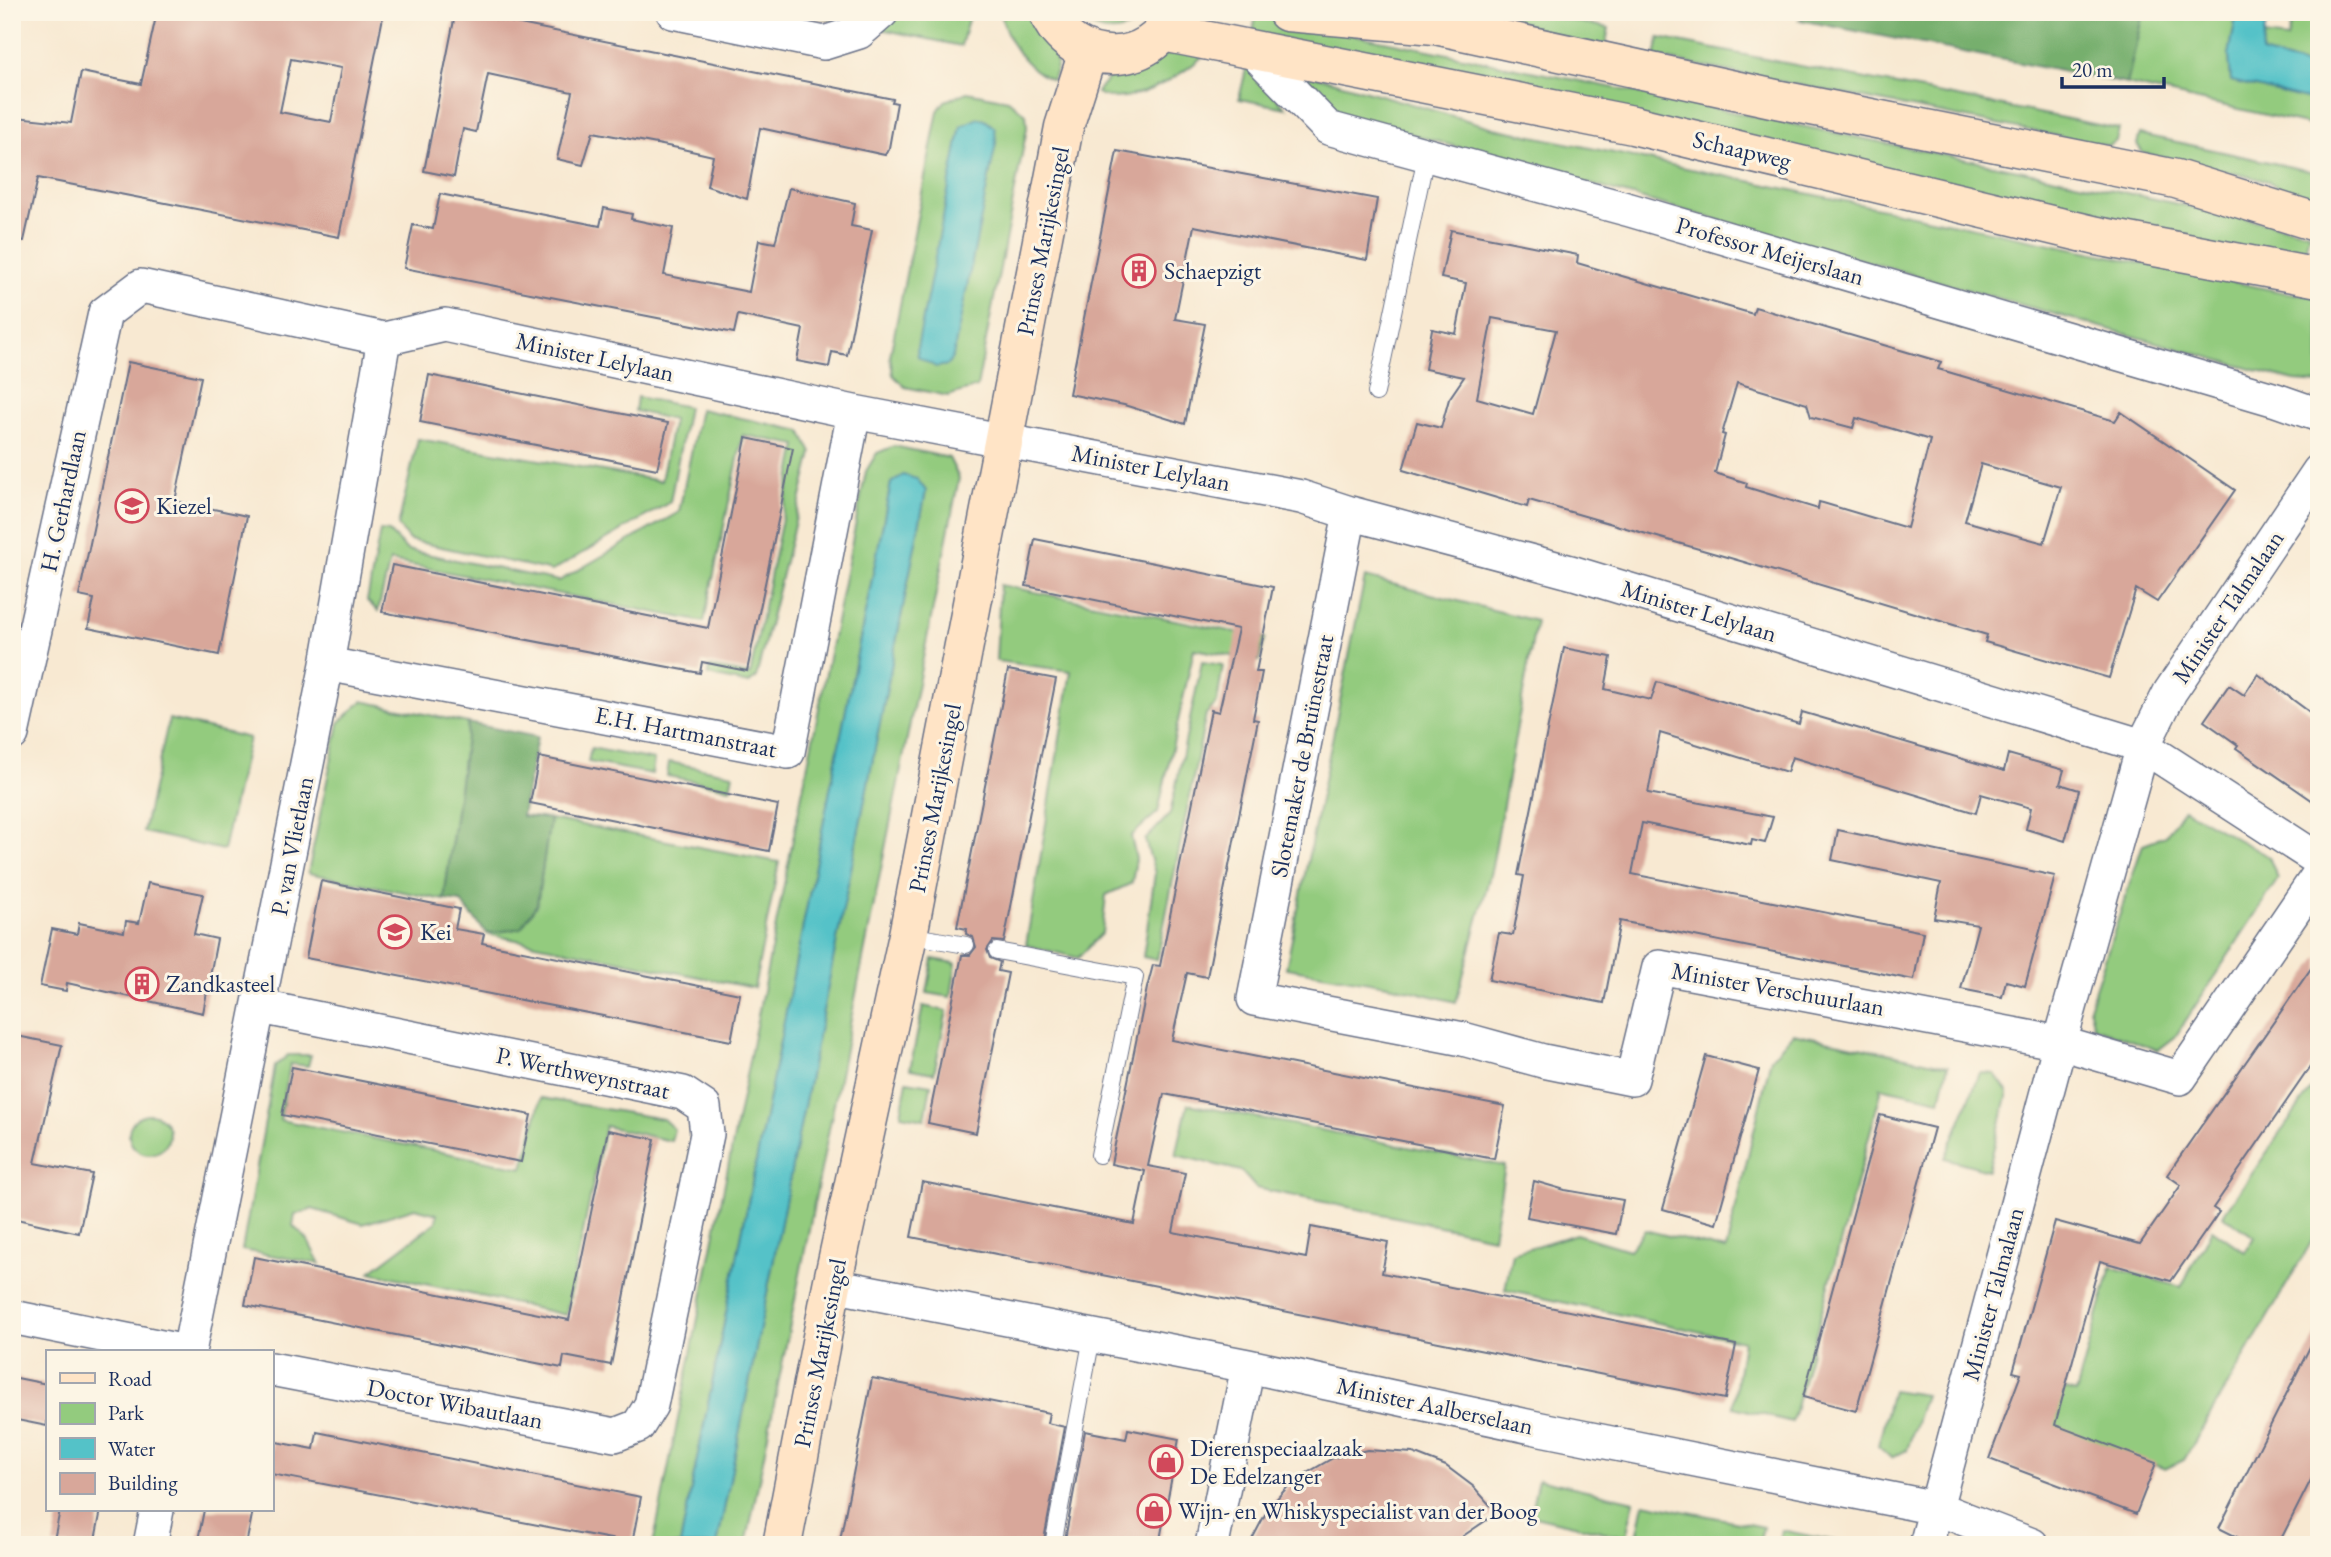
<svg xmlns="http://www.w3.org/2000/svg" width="2331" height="1557" viewBox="0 0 2331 1557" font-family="'EB Garamond',serif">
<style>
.green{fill:#93cb7e;stroke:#577d6e;stroke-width:2}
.forest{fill:#76af6d;stroke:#486f66;stroke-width:2}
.water{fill:#54c2c8;stroke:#387893;stroke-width:2}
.building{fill:#d8a79a;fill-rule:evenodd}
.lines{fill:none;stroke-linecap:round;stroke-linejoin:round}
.lane-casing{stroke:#687087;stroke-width:18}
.street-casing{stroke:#687087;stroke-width:36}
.secondary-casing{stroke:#687087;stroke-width:41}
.lane{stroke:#fff;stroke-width:16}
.street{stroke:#fff;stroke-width:33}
.secondary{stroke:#ffe4c6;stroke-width:38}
.labels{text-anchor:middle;stroke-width:6;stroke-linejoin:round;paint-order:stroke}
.street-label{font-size:24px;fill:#1b2f5e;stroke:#fcf5e5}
.poi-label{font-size:24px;fill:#1b2f5e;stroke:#fcf5e5;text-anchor:start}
</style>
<rect width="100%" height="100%" fill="#fcf5e5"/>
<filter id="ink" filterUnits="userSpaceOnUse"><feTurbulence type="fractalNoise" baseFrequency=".0143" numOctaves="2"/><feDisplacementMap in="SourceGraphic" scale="14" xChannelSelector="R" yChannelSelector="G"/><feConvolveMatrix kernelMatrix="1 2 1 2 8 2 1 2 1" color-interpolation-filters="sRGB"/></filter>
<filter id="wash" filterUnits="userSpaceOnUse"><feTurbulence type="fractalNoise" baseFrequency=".00686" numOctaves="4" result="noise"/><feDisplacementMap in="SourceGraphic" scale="28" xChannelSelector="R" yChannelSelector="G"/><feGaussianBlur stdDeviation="1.57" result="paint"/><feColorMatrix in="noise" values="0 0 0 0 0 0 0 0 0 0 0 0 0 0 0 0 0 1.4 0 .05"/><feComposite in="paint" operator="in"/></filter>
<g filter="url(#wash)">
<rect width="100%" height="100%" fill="#f8e9d2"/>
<!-- green -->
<path class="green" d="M801,12H970L961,46Z
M1008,12C1015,14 1023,14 1029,18C1048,28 1064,61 1052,80C1027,70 1004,39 1001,12Z
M1075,12H1147C1128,38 1094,37 1075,12Z
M1423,12H1530L1609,28L1605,47Z
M2143,12H2237L2229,55L2231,81L2319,102V127L2127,84Z
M2297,12L2319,15V69L2261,53L2264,36L2287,39L2292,20Z
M1256,15L2047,176L2309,232L2302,267L1252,38Z
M1659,38L2119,129L2116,141L2109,146L1655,57Z
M1185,51L1205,54C1184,75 1127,110 1097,93C1110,66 1157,55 1185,51Z
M1247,65L1286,108L1239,99Z
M1280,66L1494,128L2282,292L2315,296L2319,298V383L2294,381L1325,110Z
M967,92L1008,100L1026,114L1027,128L977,387L948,396L905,387L893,375L890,356L938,111L945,101Z
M2140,134L2319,173L2315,212L2268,181L2143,153L2137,144Z
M637,397L688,407L670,502L552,571L409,540L398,526L418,439L661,481L673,420L635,411Z
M700,409L801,431L812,453L756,678L748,684L708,675L709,667L750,675L797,445L743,435L704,622L390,561L378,611L367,601L380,531L389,532L407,550L559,581L679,512Z
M894,446L949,458L959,478L746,1545H717L926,491L917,479L891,483L680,1545H653L866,471L877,453Z
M1365,577L1536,621L1492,867L1456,1002L1393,986L1286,968Z
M1000,585L1265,638L1259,661L1194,649L1158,812L1131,836L1136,859L1132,883L1106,895L1102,933L1078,958L1026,945L1071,671L996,661Z
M1202,662L1223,665L1217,703L1206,714L1157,960L1143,957L1155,873L1145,840L1170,814Z
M362,701L468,723L444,900L308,873L339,723Z
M169,719L249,738L223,850L143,832Z
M591,748L654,760L652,774L588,762Z
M669,762L733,774L730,788L667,776Z
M2184,809L2269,857L2278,879L2175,1037L2158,1050L2094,1027L2089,1007L2143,844L2165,836Z
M550,819L779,862L754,988L487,934L520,928L537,904Z
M933,959L956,963L951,997L927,993Z
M923,1006L947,1011L934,1073L910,1069Z
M1793,1033L1948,1066L1940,1100L1880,1087L1881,1092L1792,1422L1733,1407L1743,1341L1505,1290L1512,1253L1576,1234L1629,1250L1645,1230L1726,1250L1771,1058Z
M288,1055H311L308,1066L290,1064L280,1120L523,1168L541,1098L663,1119L674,1129L671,1141L605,1126L566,1315L370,1272L436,1222L437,1214L415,1208L363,1224L312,1209L295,1215L293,1226L307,1239L320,1264L242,1250L275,1066Z
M1980,1073L1995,1074L2008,1093L1988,1170L1945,1158Z
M2319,1078V1229L2184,1460L2165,1469L2037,1421L2047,1385L2076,1393L2111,1267L2181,1287L2212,1229L2245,1252L2254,1237L2223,1215Z
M907,1081L931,1085L925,1119L901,1115Z
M1188,1104L1505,1166L1493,1237L1256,1188L1241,1171L1176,1155Z
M129 1134a20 20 0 1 1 40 0a20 20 0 1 1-40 0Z
M1892,1390L1925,1395L1907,1450L1891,1458L1878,1446Z
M1538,1479L1634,1501L1626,1537L1530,1515Z
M1644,1503L1763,1527L1759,1545H1668L1637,1538Z
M1781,1530L1854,1545H1778Z"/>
<!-- forest -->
<path class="forest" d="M1808,12H2143L2127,84L1799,20Z
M468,723L537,737L522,816L550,819L537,904L521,928L487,934L461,902L444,900Z"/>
<!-- water -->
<path class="water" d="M2237,12H2268L2261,53L2319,69V102L2231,81L2229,55Z
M978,118L985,120L995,128L996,143L953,356L948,365L936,367L918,357L917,348L961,126Z
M903,475L917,479L926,491L717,1545H680L891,483Z"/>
<g id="blocks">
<!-- building -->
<path class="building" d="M157,12H384L339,237L38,178L24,241L12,240V140L17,117L71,123L81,72L141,84ZM291,59L341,68L331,122L280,112Z
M460,12L893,99L892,102L897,103L889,148L885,155L760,128L747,199L707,186L713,156L678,148L593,132L583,165L557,159L572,92L488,74L476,132L463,129L454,177L424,171L455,15Z
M1117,151L1377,199L1367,260L1194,226L1175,319L1205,324L1185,424L1124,405L1069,394Z
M789,188L855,203L851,226L872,230L847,355L832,352L829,367L797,361L803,329L738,315L734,333L404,268L413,225L433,229L440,194L600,226L604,208L632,214L631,219L673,228L664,275L749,292L759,240L775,243Z
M1451,230L1578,255L1577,263L1753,314L1755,307L1941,362L1938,369L2115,421L2121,412L2235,490L2157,602L2136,589L2109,678L1985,642L1987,635L1744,562L1529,500L1527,507L1403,470L1417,422L1441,428L1449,399L1464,377L1425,369L1432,329L1456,334L1466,283L1441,278ZM1492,318L1556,330L1533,414L1477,398ZM1737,383L1807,404L1811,417L1853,428L1856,418L1930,440L1907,528L1823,503L1819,502L1818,509L1746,487L1747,483L1715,473L1725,435L1722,434ZM1981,464L2061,487L2044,543L1965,521Z
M128,362L201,377L175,501L247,516L219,655L88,628L94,599L79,596Z
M429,375L668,423L657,469L420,422Z
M746,438L793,448L747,671L702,662L700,673L382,612L392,565L708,628Z
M1035,539L1273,587L1256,672H1262L1253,719L1258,720L1207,977L1187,973L1172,1040L1505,1106L1494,1159L1164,1094L1148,1166L1185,1173L1173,1232L1306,1258L1311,1227L1388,1242L1382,1273L1736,1345L1725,1399L911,1237L922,1182L1134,1224L1145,1171L1111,1164L1147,988L1153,965L1160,966L1211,710L1219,712L1238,629L1026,586Z
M1564,648L1611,657L1605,689L1651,700L1657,682L1799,724L1802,712L2004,771L2008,754L2064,770L2060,784L2079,790L2065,841L2026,829L2031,808L1981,794L1976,813L1792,757L1787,772L1660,733L1648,793L1773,817L1765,843L1752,840L1751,845L1642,823L1632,874L1923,932L1914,980L1620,921L1604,1003L1489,980L1499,933L1513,935L1524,876L1518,875Z
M1008,670L1056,679L1004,942L993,941L987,950L990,958L1000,962L998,971L1008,973L976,1133L928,1123L962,955H970L976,947L973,937L966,934L967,929L957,927Z
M2258,674L2319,719V805L2236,748L2238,745L2204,721L2229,685L2244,695Z
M539,757L778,805L769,851L530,803Z
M1838,830L2055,876L2025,986L2006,981L2002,997L1961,989L1978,925L1934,918L1941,883L1832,860Z
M321,881L459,909L455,929L484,934L482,943L740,994L731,1041L306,958Z
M148,883L203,894L194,934L217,939L203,1013L67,983L66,991L40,986L52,929L77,934L79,923L124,932L126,921L139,923Z
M2319,957V1054L2213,1208L2219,1212L2171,1281L2100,1261L2055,1425L2156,1463L2136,1514L1989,1459L2021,1374L2013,1372L2055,1221L2140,1244L2181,1185L2167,1175Z
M12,1035L62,1045L35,1163L92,1174L79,1233L12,1218Z
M1706,1056L1759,1070L1716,1224L1663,1209Z
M292,1067L531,1115L521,1162L282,1115Z
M1880,1115L1934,1128L1856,1411L1803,1397Z
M608,1130L655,1139L611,1365L564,1356L562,1368L245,1305L254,1257L569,1320Z
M1534,1181L1565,1190L1623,1200L1616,1234L1527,1217Z
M2319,1329V1464L2278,1545H2253L2219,1528Z
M12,1377L47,1384V1426L12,1419Z
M872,1378L1049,1413L1047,1423L1065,1427L1043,1545H839Z
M1128,1429L1179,1439L1159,1545H1064L1085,1431L1126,1439Z
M317,1432L641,1497L632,1543L271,1474V1441L314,1449Z
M1367,1450L1413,1453L1446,1466L1474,1487L1497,1513L1463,1536L1467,1545H1249L1269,1507L1293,1481L1333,1458Z
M60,1510H101L94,1545H53Z
M204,1510H253L246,1545H197Z"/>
</g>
</g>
<g filter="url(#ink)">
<use href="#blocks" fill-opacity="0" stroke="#687087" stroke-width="2"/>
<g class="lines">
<defs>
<path id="lane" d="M1376,393L1426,156
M908,935L966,945
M997,951L1135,977L1099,1155
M1053,1545L1092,1337"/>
<path id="street" d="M673,12L824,43L859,32L882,12
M1249,47L1328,128L1630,210L2276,400L2319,415
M1350,513L1254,999L1463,1039L1543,1061L1632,1079L1659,967L2060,1043L2180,1078L2319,874
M327,664L788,752L854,412
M12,734L105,313L141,286L384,339L445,325L854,412L1301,497L1350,513L1574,573L2143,746L2319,860
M261,1007L683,1093L704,1107L707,1134L651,1405L638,1426L615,1435L271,1369
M832,1285L1248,1366L1541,1429L1936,1508L2032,1545
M12,1317L186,1352
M189,1352L327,664L384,339
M150,1545L157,1510
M1212,1545L1248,1366
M1926,1545L2060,1043L2143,746L2170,692L2319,471"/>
<path id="secondary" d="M1048,12C1070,68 1153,71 1174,12
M1287,12L1435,25L1776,99L2176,179L2319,223
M1163,32L1633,125L2097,236L2319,278
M782,1545L832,1285L908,935L1064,127L1088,52"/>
</defs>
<!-- lane casing -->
<use href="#lane" class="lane-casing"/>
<!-- street casing -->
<use href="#street" class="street-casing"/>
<!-- secondary casing -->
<use href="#secondary" class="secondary-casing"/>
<!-- lane -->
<use href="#lane" class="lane"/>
<!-- street -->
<use href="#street" class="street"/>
<!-- secondary -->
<use href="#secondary" class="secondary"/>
</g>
</g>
<!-- icons -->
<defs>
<symbol id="building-ring" viewBox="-11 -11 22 22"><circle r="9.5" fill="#fcf5e5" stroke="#d1495b" stroke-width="1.5"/><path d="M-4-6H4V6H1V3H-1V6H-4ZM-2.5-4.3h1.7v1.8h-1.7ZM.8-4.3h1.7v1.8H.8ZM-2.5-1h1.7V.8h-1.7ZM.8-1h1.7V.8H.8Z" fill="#d1495b"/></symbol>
<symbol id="school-ring" viewBox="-11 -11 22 22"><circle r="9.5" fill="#fcf5e5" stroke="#d1495b" stroke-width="1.5"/><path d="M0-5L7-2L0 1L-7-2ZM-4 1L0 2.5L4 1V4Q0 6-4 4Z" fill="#d1495b"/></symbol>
<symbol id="shop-ring" viewBox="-11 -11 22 22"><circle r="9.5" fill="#fcf5e5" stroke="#d1495b" stroke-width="1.5"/><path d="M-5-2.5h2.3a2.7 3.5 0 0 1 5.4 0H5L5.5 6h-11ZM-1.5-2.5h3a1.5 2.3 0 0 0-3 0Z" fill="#d1495b"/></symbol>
</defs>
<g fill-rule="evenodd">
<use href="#building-ring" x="1120" y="252" width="38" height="38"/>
<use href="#school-ring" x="113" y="487" width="38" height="38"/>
<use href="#school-ring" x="376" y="913" width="38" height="38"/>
<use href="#building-ring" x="123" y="965" width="38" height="38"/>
<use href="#shop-ring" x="1147" y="1443" width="38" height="38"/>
<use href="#shop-ring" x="1135" y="1492" width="38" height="38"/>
</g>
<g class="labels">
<!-- street labels -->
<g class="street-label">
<text transform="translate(1742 150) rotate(13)" y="8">Schaapweg</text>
<text transform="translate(1043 241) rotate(-79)" y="8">Prinses Marijkesingel</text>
<text transform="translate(1770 251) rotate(16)" y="8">Professor Meijerslaan</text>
<text transform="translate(595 357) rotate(12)" y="8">Minister Lelylaan</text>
<text transform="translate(1151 468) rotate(11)" y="8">Minister Lelylaan</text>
<text transform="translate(63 501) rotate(-78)" y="8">H. Gerhardlaan</text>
<text transform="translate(2228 607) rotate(-56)" y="8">Minister Talmalaan</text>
<text transform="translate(1699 611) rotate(17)" y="8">Minister Lelylaan</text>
<text transform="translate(686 732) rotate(11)" y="8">E.H. Hartmanstraat</text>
<text transform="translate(1302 756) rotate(-79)" y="8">Slotemaker de Bruïnestraat</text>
<text transform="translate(935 798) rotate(-79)" y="8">Prinses Marijkesingel</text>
<text transform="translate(292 846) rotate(-79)" y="8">P. van Vlietlaan</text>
<text transform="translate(1778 989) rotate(10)" y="8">Minister Verschuurlaan</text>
<text transform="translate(583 1073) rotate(12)" y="8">P. Werthweynstraat</text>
<text transform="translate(1993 1294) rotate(-75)" y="8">Minister Talmalaan</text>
<text transform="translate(820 1353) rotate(-79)" y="8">Prinses Marijkesingel</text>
<text transform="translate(455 1404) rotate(11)" y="8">Doctor Wibautlaan</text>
<text transform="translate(1435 1406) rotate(12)" y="8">Minister Aalberselaan</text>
</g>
<!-- poi labels -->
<g class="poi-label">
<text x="1164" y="279">Schaepzigt</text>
<text x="156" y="514">Kiezel</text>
<text x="420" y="940">Kei</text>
<text x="166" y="992">Zandkasteel</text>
<text x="1190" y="1456">Dierenspeciaalzaak<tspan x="1190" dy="28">De Edelzanger</tspan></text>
<text x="1178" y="1519">Wijn- en Whiskyspecialist van der Boog</text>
</g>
</g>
<!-- margin -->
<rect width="2331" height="1557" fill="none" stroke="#fcf5e5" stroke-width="42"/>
<!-- legend -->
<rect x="46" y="1350" width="228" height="161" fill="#fcf5e5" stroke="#a2a6af" stroke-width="2"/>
<rect x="60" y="1373" width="35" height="10" fill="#ffe4c6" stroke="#a2a6af" stroke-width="2"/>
<text x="108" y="1386" font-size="21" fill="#1b2f5e">Road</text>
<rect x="60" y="1403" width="35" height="21" fill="#93cb7e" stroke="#a2a6af" stroke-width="2"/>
<text x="108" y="1420" font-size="21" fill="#1b2f5e">Park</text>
<rect x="60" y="1438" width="35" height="21" fill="#54c2c8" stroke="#a2a6af" stroke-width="2"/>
<text x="108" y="1456" font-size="21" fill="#1b2f5e">Water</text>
<rect x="60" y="1473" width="35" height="21" fill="#d8a79a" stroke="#a2a6af" stroke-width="2"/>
<text x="108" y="1490" font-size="21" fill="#1b2f5e">Building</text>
<!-- scale -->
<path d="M2062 77v10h102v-10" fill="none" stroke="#1b2f5e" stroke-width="3.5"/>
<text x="2072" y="77" font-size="21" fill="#1b2f5e" stroke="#fcf5e5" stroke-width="5" paint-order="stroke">20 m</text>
</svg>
